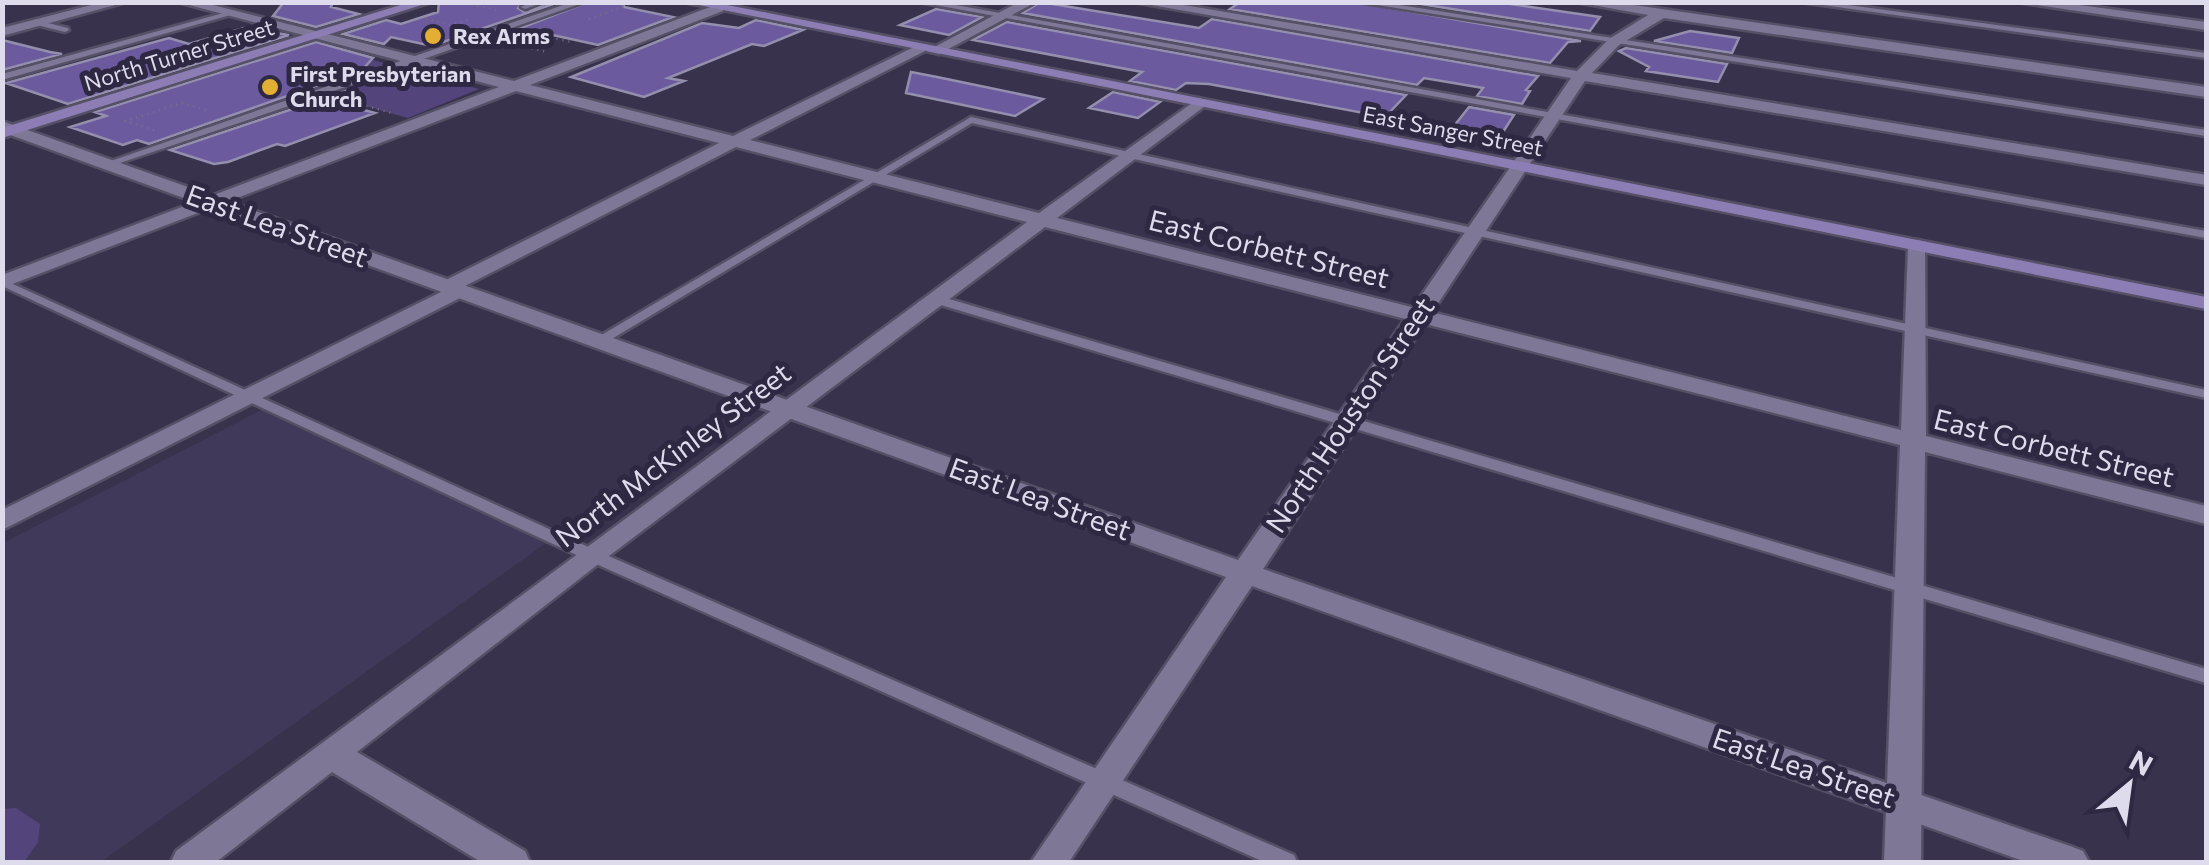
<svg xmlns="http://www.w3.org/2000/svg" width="2209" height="865" viewBox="0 0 2209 865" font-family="Commissioner,sans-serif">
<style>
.built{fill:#41395a}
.green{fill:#53457c}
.building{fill:#6c5a9e;stroke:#958fae;stroke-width:2.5}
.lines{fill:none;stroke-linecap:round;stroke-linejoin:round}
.service-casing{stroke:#555066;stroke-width:5}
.minor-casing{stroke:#555066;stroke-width:5}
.tertiary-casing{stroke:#555066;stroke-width:5}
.secondary-casing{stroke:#555066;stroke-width:5}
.path{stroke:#767188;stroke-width:2.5;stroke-dasharray:1 5;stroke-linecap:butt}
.service{fill:#7e7796;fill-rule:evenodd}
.minor{fill:#7e7796;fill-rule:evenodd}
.tertiary{fill:#7e7796;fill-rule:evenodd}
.secondary{fill:#8c7eb5;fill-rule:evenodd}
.poi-dot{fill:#e2af34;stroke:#2e2842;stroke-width:4}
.labels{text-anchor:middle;stroke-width:10;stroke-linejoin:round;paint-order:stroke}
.far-poi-label{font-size:22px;font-weight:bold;fill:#dedbec;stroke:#2e2842;text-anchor:start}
.far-street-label{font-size:22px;fill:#dedbec;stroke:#2e2842}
.street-label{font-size:28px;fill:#dedbec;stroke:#2e2842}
</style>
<rect width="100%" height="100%" fill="#38324d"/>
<!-- built -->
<path class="built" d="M269,406L553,538L101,862H3V543Z"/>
<!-- green -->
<path class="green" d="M318,45L479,89L408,118L315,92L235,119L159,95Z
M16,808L40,824L38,842L24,862H3V809Z"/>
<!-- building -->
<path class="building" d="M284,2H333L331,7L359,14L316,27L273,16Z
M439,2H522L518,8L526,13L548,2H559L432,46L391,37L384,44L343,34L386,20L401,24L438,12Z
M588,2H623L624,7L673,17L598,45L539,32L508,43L492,39Z
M1040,2L1199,28L1212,19L1538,76L1526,90L1530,91L1522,104L1477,96L1483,88L1424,78L1417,85L1023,13Z
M1240,2H1354L1581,41L1568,42L1550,63L1230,9Z
M1408,2H1497L1600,17L1590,31Z
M936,9L982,17L949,35L900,25Z
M756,20L803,30L764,46L752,44L668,78L684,81L644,97L571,77L702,23L739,28Z
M1007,22L1406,95L1385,117L1209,84L1186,83L1176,90L1130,81L1142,72L973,40Z
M244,28L289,35L68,104L6,83L169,38L189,44Z
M1690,31L1739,38L1732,53L1654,41Z
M2,40L50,52L62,54L2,70Z
M316,42L373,58L362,70L149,144L137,140L123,145L70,127L106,116L95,112Z
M1626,48L1727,64L1718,82L1646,71L1649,67L1619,51Z
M911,72L937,77L1043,99L1015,116L906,93Z
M343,92L334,102L375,113L285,146L277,144L228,162L214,164L170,150Z
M1113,92L1160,102L1138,118L1089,108Z
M1469,107L1514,115L1501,135L1454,126Z"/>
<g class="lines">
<defs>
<path id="service" d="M531,2H544L525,9L521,7Z
M572,2H585L418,61L417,63L111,166L102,164Z
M919,2H939L2206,231V238Z
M1358,2H1380L2206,130V136Z
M1801,2H1826L2206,53V58Z
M227,12L234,14L2,80V74Z
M40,21L68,28L69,30L65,32L37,25V21Z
M971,117L2206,390V398L972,123L605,343L600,344L593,340Z
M2,279L597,551L1294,855L1297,862H1264L585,559L2,286Z
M939,296L2206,669V683L934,303V297Z"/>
<path id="minor" d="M103,2H126L2,36V28Z
M178,2H201L514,81L718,4L723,5V11L530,85L733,136L920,44L927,48L925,51L750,140L1039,213L1199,98L1205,100V106L1057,218L1901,430L1908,246L1918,240L1925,242L1926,436L2206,506V524L1925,452L1921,862H1884L1900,445L1045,227L601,562L357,752L525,851L530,862H481L332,772L216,862H171L176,851L1027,222L736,147L465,286L470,291L466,295L2,530V510L441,292L437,287L440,283L719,143L516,91L2,288V275L499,87Z
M1134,2H1166L1577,71L1609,39L1648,15L1576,2H1613L2206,87V97L1664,18L1619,45L1592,73L2206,175V185L1585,81L1525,171L1519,172L1510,167L1571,78Z
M2017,2H2057L2206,22V30Z"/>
<path id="tertiary" d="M1019,2H1036L939,54L927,51Z
M2,121L1238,560L1513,163H1525L1528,167L1263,569L2070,846L2083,851L2089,862H2026L1252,586L1069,862H1031L1226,577L2,132Z"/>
<path id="secondary" d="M410,2H431L2,138V128Z
M684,2H712L2206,297V309Z"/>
</defs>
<!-- service casing -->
<use href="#service" class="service-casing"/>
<!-- minor casing -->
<use href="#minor" class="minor-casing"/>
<!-- tertiary casing -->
<use href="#tertiary" class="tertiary-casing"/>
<!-- secondary casing -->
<use href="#secondary" class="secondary-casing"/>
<!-- path -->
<path class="path" d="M460,2L501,11
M426,19L450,25L468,20
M589,19L635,2
M539,35L572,42
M514,44L547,52
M349,101L391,113
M154,130L125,121L182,103L209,111"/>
<!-- service -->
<use href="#service" class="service"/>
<!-- minor -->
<use href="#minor" class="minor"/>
<!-- tertiary -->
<use href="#tertiary" class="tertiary"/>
<!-- secondary -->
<use href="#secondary" class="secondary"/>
</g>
<!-- markers -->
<g class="poi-dot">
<circle cx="433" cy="36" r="10"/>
<circle cx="270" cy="87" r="10"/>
</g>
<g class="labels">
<!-- far-poi labels -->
<g class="far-poi-label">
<text x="453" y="44">Rex Arms</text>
<text x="290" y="82">First Presbyterian<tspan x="290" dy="25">Church</tspan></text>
</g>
<!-- far-street labels -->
<g class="far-street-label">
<text transform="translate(179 55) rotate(-17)" y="8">North Turner Street</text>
<text transform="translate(1453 131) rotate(11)" y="8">East Sanger Street</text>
</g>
<!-- street labels -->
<g class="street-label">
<text transform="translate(277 226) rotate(20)" y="10">East Lea Street</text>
<text transform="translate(1269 249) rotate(14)" y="10">East Corbett Street</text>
<text transform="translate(1350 415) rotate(-56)" y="10">North Houston Street</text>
<text transform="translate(2054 448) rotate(14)" y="10">East Corbett Street</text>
<text transform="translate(673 455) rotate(-37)" y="10">North McKinley Street</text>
<text transform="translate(1040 499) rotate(20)" y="10">East Lea Street</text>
<text transform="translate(1804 768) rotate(19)" y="10">East Lea Street</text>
</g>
</g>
<!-- border -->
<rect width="2209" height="865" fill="none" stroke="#dedbec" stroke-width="10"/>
<!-- north arrow -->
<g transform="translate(2129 785) rotate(29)" stroke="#2e2842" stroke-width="8" paint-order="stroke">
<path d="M0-8L18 38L0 25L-18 38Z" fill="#dedbec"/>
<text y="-15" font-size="28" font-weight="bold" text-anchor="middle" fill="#dedbec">N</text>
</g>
</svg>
